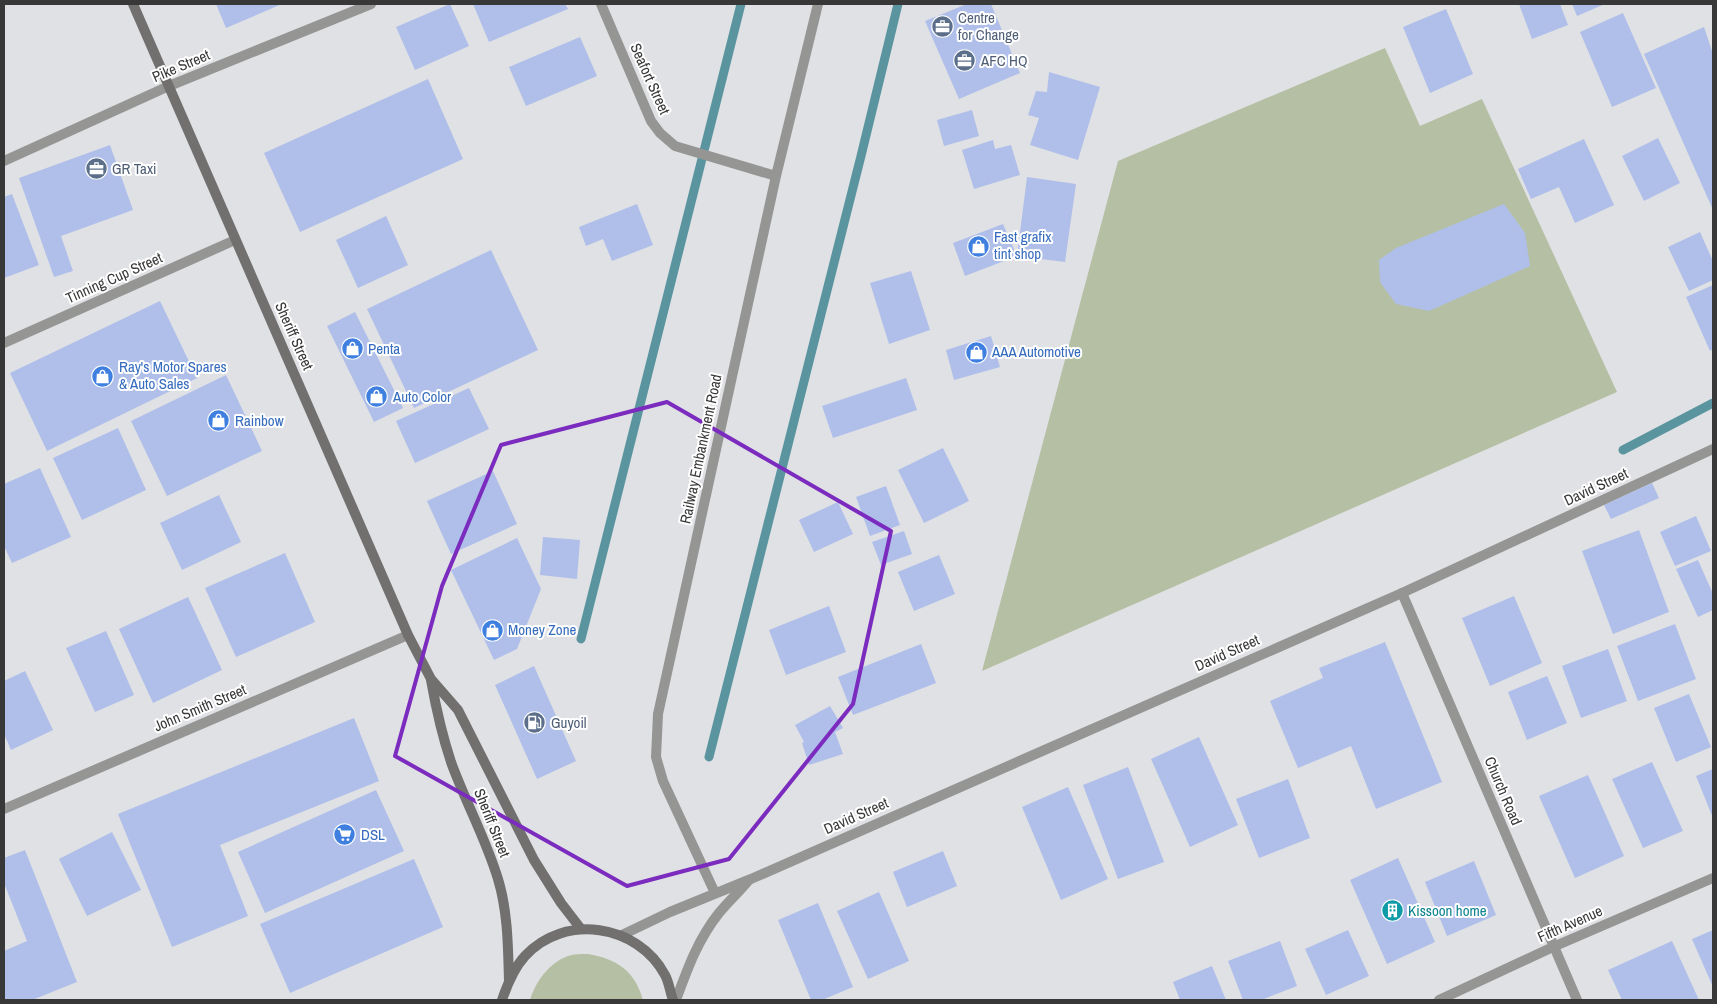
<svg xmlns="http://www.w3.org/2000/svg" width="1717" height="1004" viewBox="0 0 1717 1004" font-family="'Archivo Narrow',sans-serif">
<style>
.green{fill:#b5bfa3}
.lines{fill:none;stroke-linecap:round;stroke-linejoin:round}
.stream{stroke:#5a959f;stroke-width:9}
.building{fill:#afbfea}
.minor{stroke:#959594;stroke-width:10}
.tertiary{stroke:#959594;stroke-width:10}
.secondary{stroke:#71706f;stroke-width:10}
.marked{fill:none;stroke:#7b2cbf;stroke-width:4;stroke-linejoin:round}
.labels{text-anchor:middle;stroke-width:4;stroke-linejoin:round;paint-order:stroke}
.service-label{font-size:15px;fill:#4e5e75;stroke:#fff;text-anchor:start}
.street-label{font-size:15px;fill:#383839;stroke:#fff}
.shop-label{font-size:15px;fill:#366cbe;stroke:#fff;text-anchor:start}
.culture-label{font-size:15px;fill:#0d838f;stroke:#fff;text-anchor:start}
</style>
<rect width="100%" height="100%" fill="#e0e1e4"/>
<!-- green -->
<path class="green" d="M1385,48L1420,126L1482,99L1617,392L982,671L1118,161Z
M588,954C617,959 635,971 643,1000H530C536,981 549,963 568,956C574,954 582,954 588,954Z"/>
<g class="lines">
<!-- stream -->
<path class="stream" d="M1623,450L1713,403
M581,639L741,4
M709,757L861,156L898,4"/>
</g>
<!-- building -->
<path class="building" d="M216,4H282L226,28Z
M450,4L469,46L415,70L396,27Z
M473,4H565L568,9L489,42Z
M967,4H991L1020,73L959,99L925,21Z
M1519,4H1560L1568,25L1532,39Z
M1572,4H1605L1577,16Z
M1446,9L1473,74L1430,93L1403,27Z
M1623,13L1656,88L1612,107L1580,32Z
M1704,27L1713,54V210L1644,54Z
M580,37L597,76L526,106L509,67Z
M1049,72L1100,87L1078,160L1030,145L1039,118L1028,115L1036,91L1047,92Z
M428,79L463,159L300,232L264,153Z
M972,110L979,136L944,146L937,120Z
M1658,138L1680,183L1644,201L1622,156Z
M1584,139L1614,205L1575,223L1559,187L1531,199L1518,169Z
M993,140L995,149L1011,145L1020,175L974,189L962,150Z
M110,145L133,210L61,236L73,271L54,277L19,178Z
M1027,177L1076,184L1065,262L1017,256Z
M12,194L39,265L4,278V197Z
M637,204L653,245L612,261L603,239L586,246L579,227Z
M1504,204L1525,233L1530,266L1429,311L1396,304L1380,282L1379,260L1396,248Z
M386,216L408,265L358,288L336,240Z
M1003,224L1017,256L965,276L953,243Z
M1700,232L1712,259L1713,258V280L1689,291L1668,247Z
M491,250L538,350L414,408L367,309Z
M911,271L930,330L889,344L870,283Z
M1713,285V349L1710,351L1686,297Z
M160,301L197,378L47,451L10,373Z
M355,312L403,408L374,422L327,326Z
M991,336L1000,367L954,380L946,350Z
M226,375L262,451L167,496L131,421Z
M906,378L917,410L833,438L822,406Z
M469,388L489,429L415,463L396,421Z
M118,428L146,490L82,520L53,458Z
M943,448L969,501L924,523L898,470Z
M40,468L71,537L12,563L4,546V484Z
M493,471L517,524L451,554L427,501Z
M1652,483L1659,498L1611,519L1604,505Z
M886,486L900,525L870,536L856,497Z
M219,495L241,542L182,570L160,523Z
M838,502L853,534L814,552L799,520Z
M1696,516L1711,551L1675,566L1660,532Z
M1639,530L1669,612L1613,634L1582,551Z
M904,531L912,554L881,565L872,542Z
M543,537L580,540L577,579L540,575Z
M517,538L541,589L517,649L494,660L451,570Z
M285,553L315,622L236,657L205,588Z
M939,555L955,594L914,611L898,572Z
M1698,560L1713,594V610L1698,617L1676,569Z
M1514,596L1542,663L1490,686L1462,618Z
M188,597L222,670L153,703L119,629Z
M829,606L846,652L786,675L769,630Z
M1675,624L1696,679L1638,701L1617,646Z
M106,631L134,695L95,712L66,648Z
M1385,642L1442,782L1376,809L1351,746L1298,768L1270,701L1323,678L1319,668Z
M921,644L936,683L853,715L838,677Z
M1608,649L1627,701L1581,718L1562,666Z
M534,666L576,761L537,779L495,685Z
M25,671L53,730L11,750L4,734V681Z
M1547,676L1567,723L1527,740L1508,692Z
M1689,694L1711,747L1676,762L1654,708Z
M830,706L843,728L835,732L843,754L809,765L802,743L804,742L795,725Z
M354,718L379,781L220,845L248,916L172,947L118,814Z
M1199,737L1238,825L1190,847L1151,759Z
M1652,762L1683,831L1643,848L1612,779Z
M1128,767L1164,862L1118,879L1083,785Z
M1713,769V818L1696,776Z
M1588,775L1624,856L1575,878L1539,796Z
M1288,779L1310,838L1259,858L1236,799Z
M1068,787L1108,879L1061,900L1022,807Z
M376,790L404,851L265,913L238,852Z
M112,832L141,890L87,916L59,859Z
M25,850L77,982L32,1000H4V951L27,941L4,883V858Z
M943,851L957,886L907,907L893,872Z
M1398,858L1435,942L1387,964L1350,880Z
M414,859L443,927L290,993L260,924Z
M1474,861L1496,915L1447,936L1425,882Z
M879,892L909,961L868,979L837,911Z
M818,903L853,987L822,1000H811L778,920Z
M1348,930L1369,976L1326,995L1305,949Z
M1713,930V987L1692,939Z
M1280,941L1297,986L1261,1000H1243L1228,961Z
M1672,941L1699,1000H1622L1608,970Z
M1212,966L1226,1000H1180L1173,982Z"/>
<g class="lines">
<!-- minor -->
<path class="minor" d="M601,4L651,121L660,133L675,146L776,176
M169,86L371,4
M4,343L235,240
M1402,593L1577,1000
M4,809L408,635
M715,893L663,781L656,757L658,714L776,176L818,4
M1439,1000L1553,947L1713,878"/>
<!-- tertiary -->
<path class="tertiary" d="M4,161L169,86
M622,935L670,912L751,879L1402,593L1713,449
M676,1000C687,970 698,939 719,913C728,902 739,892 748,881"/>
<!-- secondary -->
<path class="secondary" d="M133,4L408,635L431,679L458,710L534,860L561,903L581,929
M431,680C436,708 442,735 451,762C465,801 486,839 498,879C508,912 508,947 509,981
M502,1000C507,985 514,968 525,956C564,913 638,924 665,975C669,982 670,992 673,1000"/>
</g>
<!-- marked area -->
<path class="marked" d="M667,402L891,531L853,704L729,859L627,886L395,756L442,586L501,445Z"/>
<!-- icons -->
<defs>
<symbol id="office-disc" viewBox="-11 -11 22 22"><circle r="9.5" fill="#5c6f8a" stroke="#fff"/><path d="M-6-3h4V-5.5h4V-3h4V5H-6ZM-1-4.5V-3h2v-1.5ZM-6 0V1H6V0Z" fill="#fff"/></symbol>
<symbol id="shop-disc" viewBox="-11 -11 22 22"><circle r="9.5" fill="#3f7fe0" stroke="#fff"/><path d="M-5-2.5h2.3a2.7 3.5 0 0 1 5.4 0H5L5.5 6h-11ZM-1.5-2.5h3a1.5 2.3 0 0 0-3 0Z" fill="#fff"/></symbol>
<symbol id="fuel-disc" viewBox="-11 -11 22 22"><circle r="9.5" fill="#5c6f8a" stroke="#fff"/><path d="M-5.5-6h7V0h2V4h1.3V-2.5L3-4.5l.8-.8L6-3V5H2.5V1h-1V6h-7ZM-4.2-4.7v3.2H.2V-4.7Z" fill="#fff"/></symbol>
<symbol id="supermarket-disc" viewBox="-11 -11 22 22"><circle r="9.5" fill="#3f7fe0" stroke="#fff"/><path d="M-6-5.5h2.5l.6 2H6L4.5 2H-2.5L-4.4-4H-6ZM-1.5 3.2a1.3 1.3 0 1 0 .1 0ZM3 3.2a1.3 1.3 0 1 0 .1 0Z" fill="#fff"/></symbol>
<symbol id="building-disc" viewBox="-11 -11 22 22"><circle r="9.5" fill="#0f9aa8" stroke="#fff"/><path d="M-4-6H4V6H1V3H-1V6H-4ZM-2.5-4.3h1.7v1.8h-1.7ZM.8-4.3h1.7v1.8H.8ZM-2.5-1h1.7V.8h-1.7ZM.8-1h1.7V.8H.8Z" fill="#fff"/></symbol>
</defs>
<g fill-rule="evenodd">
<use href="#office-disc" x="930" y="14" width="25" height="25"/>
<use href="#office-disc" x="952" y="48" width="25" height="25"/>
<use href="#office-disc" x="84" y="156" width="25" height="25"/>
<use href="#shop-disc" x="966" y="234" width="25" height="25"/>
<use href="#shop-disc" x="340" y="336" width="25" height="25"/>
<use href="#shop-disc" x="964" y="340" width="25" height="25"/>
<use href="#shop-disc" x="90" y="364" width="25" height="25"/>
<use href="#shop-disc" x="364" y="384" width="25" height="25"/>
<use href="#shop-disc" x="206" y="408" width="25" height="25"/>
<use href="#shop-disc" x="480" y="618" width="25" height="25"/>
<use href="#fuel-disc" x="522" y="710" width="25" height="25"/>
<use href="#supermarket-disc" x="332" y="822" width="25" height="25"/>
<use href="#building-disc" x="1380" y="898" width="25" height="25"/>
</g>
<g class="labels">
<!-- service labels -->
<g class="service-label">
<text x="958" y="23">Centre<tspan x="958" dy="17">for Change</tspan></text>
<text x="981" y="66">AFC HQ</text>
<text x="112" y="174">GR Taxi</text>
<text x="551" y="728">Guyoil</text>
</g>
<!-- street labels -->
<g class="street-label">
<text transform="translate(181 66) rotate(-23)" y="5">Pike Street</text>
<text transform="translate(650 79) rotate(66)" y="5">Seafort Street</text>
<text transform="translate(114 278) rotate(-24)" y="5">Tinning Cup Street</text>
<text transform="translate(294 336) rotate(66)" y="5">Sheriff Street</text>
<text transform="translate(701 449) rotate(-78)" y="5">Railway Embankment Road</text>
<text transform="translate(1596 487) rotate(-25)" y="5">David Street</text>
<text transform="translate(1227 653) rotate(-24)" y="5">David Street</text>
<text transform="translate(200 708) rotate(-23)" y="5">John Smith Street</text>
<text transform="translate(1503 791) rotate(67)" y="5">Church Road</text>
<text transform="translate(856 816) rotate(-24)" y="5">David Street</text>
<text transform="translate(492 823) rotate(68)" y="5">Sheriff Street</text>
<text transform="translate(1570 924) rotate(-24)" y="5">Fifth Avenue</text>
</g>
<!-- shop labels -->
<g class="shop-label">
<text x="994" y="242">Fast grafix<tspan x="994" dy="17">tint shop</tspan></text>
<text x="368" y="354">Penta</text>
<text x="992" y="357">AAA Automotive</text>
<text x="119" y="372">Ray's Motor Spares<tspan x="119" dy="17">&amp; Auto Sales</tspan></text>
<text x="393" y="402">Auto Color</text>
<text x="235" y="426">Rainbow</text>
<text x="508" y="635">Money Zone</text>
<text x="361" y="840">DSL</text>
</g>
<!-- culture labels -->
<g class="culture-label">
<text x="1408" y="916">Kissoon home</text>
</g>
</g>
<!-- border -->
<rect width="1717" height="1004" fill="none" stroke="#383839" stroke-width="10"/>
</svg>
